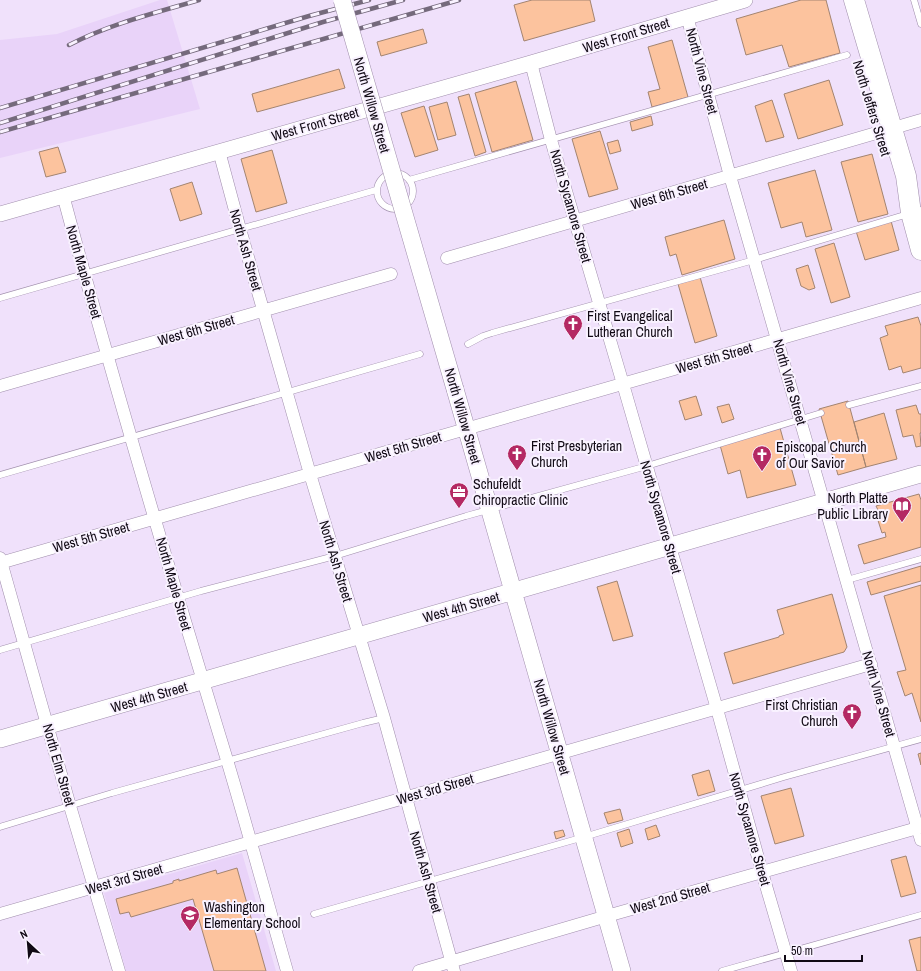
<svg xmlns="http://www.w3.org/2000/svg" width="921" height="971" viewBox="0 0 921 971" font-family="'Archivo Narrow',sans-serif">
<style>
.built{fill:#e9d3f9}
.building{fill:#fcc39e;stroke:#a38470}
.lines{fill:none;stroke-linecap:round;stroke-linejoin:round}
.service-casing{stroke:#a08eac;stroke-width:7}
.minor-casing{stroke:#a08eac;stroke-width:13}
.tertiary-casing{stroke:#a08eac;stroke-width:16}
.secondary-casing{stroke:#a08eac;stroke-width:18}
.trunk-casing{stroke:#a08eac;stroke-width:21}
.service{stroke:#fff;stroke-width:6}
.minor{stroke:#fff;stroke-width:12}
.tertiary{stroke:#fff;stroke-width:15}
.secondary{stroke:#fff;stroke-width:17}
.trunk{stroke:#fff;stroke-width:20}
.rail-casing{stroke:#756a7c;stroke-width:4.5}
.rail{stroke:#f9f2ff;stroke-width:3;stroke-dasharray:9;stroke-linecap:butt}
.secondary-bridge-casing{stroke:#a08eac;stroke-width:18;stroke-linecap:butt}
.secondary-bridge{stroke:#fff;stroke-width:17}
.labels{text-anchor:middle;stroke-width:4;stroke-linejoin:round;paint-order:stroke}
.street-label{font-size:14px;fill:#100914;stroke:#f9f2ff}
.poi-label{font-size:14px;fill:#100914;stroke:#f9f2ff;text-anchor:start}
</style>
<rect width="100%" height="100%" fill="#f0e1fb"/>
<!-- built -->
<path class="built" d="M160,0H167L200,109L0,158V40L57,34Z
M242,853L276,971H126L104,893Z"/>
<!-- building -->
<path class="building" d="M532,0H590L595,21L524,41L514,5Z
M801,0H826L840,53L789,67L782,45L746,55L736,19Z
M423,29L427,43L381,56L377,42Z
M672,40L688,97L652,107L648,92L660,89L648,47Z
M339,69L345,88L257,112L252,94Z
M829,80L843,125L798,139L784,94Z
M516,81L533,140L492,152L475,93Z
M469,94L486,152L475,156L458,97Z
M772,100L784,137L766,142L755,106Z
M447,102L456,135L438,140L429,107Z
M424,106L438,150L415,157L401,113Z
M651,116L653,125L632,131L630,122Z
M600,131L618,189L589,197L572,139Z
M618,140L621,151L610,154L607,143Z
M58,147L66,172L46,177L39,152Z
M272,150L287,203L256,212L241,159Z
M872,154L888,214L858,222L841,162Z
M815,170L832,230L806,237L802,222L781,228L768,183Z
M192,182L202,214L180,221L170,189Z
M724,220L735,259L682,275L676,254L670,256L665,237Z
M891,221L899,250L865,260L856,231Z
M834,243L850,297L831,303L815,249Z
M808,265L815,288L809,290L801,286L796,269Z
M700,277L717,336L695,343L678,284Z
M918,317L921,326V368L903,373L901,366L889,370L880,338L888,335L885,326Z
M696,396L702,415L685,420L679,401Z
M848,401L866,467L838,475L819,409Z
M729,404L734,419L722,423L717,407Z
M916,405L919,414H921V433H920L921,446L916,447L913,435L903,437L896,410Z
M884,413L897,459L866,467L854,422Z
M780,428L796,485L747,498L740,470L728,474L720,445Z
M919,494L921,500V547L864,564L858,545L886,537L885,532L882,533L875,511L878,510L876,506Z
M921,566V581L871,595L867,582Z
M617,581L633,636L613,641L597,587Z
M921,585V722L912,693L905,696L897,672L906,670L884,596Z
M832,594L847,647L844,652L733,684L724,653L779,637V636L784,634L777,610Z
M921,753V765L918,754Z
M709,770L715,791L698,796L692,775Z
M791,788L804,836L775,844L761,796Z
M620,809L623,820L608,824L604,813Z
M656,825L660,836L648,840L645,829Z
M629,829L633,843L621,847L617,833Z
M563,830L565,836L556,839L554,832Z
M906,856L916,893L901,897L891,860Z
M237,868L266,971H214L193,899L131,917L129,912L120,914L116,899L173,883V881L179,879V881L216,870L217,874Z
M921,937V971H917L909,940Z"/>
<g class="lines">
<defs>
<path id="service" d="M914,0L921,24
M377 191a18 18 0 1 1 36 0a18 18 0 1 1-36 0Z
M409,180L847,55
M0,298L376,190
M468,344L483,336L492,333L754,260L921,210
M849,405L921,386
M0,475L420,354
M847,580L921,559
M0,650L201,591L335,556L466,516L647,466L821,413
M0,827L112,793L363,723L384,718
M314,914L584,837L784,777L921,739
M722,971L921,915"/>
<path id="minor" d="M687,16L730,176L921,840
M531,63L551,140L623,384L717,709L762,872L791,971
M219,151L240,229L310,474L384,718L454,971
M63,195C114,385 170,573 227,760C248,830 267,901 287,971
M447,258L921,120
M0,386L391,274
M0,558L70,806L119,971
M0,563L921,298
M0,914L871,664
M419,971L607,916L921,827"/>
<path id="tertiary" d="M0,214L531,63L745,0"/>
<path id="secondary" d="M455,389L622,971
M0,739L921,474"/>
<path id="trunk" d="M854,0L906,176L911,213L921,250"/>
</defs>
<!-- service casing -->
<use href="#service" class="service-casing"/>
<!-- minor casing -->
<use href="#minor" class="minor-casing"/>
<!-- tertiary casing -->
<use href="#tertiary" class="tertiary-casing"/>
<!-- secondary casing -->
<use href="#secondary" class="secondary-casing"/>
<!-- trunk casing -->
<use href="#trunk" class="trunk-casing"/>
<!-- service -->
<use href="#service" class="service"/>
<!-- minor -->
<use href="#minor" class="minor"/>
<!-- tertiary -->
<use href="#tertiary" class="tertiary"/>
<!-- secondary -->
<use href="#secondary" class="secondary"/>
<!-- trunk -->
<use href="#trunk" class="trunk"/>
<defs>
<path id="rail" d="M69,45C110,24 155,13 199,0
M0,108L309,16L369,0
M0,123L323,22L403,0
M0,132L459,0"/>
</defs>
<!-- rail casing -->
<use href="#rail" class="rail-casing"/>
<!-- rail -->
<use href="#rail" class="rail"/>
<defs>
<path id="secondary-bridge" d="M342,0L455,389"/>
</defs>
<!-- secondary-bridge casing -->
<use href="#secondary-bridge" class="secondary-bridge-casing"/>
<!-- secondary-bridge -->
<use href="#secondary-bridge" class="secondary-bridge"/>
</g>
<!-- icons -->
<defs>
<symbol id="church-pin" viewBox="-11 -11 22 30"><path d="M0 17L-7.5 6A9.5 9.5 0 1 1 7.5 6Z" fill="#b42963" stroke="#f9f2ff"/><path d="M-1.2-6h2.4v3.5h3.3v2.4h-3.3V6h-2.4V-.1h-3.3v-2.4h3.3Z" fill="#fff"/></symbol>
<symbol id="office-pin" viewBox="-11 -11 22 30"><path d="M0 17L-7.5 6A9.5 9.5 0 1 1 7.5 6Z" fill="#b42963" stroke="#f9f2ff"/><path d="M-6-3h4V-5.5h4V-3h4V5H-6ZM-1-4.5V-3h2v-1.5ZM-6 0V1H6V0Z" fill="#fff"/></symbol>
<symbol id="library-pin" viewBox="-11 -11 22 30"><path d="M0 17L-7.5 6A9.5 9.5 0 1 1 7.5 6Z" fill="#b42963" stroke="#f9f2ff"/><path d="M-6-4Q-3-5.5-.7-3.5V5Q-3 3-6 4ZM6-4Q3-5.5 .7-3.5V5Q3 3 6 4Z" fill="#fff"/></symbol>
<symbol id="school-pin" viewBox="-11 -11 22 30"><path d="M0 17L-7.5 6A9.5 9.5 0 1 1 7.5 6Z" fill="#b42963" stroke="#f9f2ff"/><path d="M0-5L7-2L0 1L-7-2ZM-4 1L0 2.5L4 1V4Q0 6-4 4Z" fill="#fff"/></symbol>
</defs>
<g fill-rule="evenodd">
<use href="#church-pin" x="562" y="313" width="22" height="30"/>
<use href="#church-pin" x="506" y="443" width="22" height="30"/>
<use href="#church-pin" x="751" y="444" width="22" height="30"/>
<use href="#office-pin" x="448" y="481" width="22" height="30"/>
<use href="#library-pin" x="891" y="495" width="22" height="30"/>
<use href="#church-pin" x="841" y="702" width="22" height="30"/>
<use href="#school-pin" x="179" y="904" width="22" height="30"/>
</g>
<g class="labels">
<!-- street labels -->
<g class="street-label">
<text transform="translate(626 35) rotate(-17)" y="5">West Front Street</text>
<text transform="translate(702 71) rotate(75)" y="5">North Vine Street</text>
<text transform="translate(372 105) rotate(74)" y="5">North Willow Street</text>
<text transform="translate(872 108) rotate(73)" y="5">North Jeffers Street</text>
<text transform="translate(315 124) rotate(-16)" y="5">West Front Street</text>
<text transform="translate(669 194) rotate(-16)" y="5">West 6th Street</text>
<text transform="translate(571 206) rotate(74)" y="5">North Sycamore Street</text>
<text transform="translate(246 250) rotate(74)" y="5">North Ash Street</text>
<text transform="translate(84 272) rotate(74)" y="5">North Maple Street</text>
<text transform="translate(196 330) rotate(-16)" y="5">West 6th Street</text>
<text transform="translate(714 358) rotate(-16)" y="5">West 5th Street</text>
<text transform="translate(790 382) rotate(74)" y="5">North Vine Street</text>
<text transform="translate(463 416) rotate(74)" y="5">North Willow Street</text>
<text transform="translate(403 447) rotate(-16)" y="5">West 5th Street</text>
<text transform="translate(661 517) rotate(74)" y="5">North Sycamore Street</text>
<text transform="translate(91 537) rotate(-16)" y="5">West 5th Street</text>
<text transform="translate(336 561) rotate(73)" y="5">North Ash Street</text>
<text transform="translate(174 584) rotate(74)" y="5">North Maple Street</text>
<text transform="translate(461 607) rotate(-16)" y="5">West 4th Street</text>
<text transform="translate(879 694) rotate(74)" y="5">North Vine Street</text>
<text transform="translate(149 697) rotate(-16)" y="5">West 4th Street</text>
<text transform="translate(552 727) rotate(74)" y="5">North Willow Street</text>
<text transform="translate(59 765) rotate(74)" y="5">North Elm Street</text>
<text transform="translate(435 789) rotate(-16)" y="5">West 3rd Street</text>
<text transform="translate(750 829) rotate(74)" y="5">North Sycamore Street</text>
<text transform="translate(426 872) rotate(74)" y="5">North Ash Street</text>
<text transform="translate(124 879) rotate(-16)" y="5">West 3rd Street</text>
<text transform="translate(670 898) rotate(-16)" y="5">West 2nd Street</text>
</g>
<!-- poi labels -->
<g class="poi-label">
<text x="587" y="321">First Evangelical<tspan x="587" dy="16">Lutheran Church</tspan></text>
<text x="531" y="451">First Presbyterian<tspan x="531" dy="16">Church</tspan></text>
<text x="776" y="452">Episcopal Church<tspan x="776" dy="16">of Our Savior</tspan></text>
<text x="473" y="489">Schufeldt<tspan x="473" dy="16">Chiropractic Clinic</tspan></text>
<text x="888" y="503" text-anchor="end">North Platte<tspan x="888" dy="16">Public Library</tspan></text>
<text x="838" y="710" text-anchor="end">First Christian<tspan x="838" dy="16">Church</tspan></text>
<text x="204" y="912">Washington<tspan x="204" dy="16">Elementary School</tspan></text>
</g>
</g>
<!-- north arrow -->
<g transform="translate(28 943) rotate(334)" stroke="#f9f2ff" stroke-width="3" paint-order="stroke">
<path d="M0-3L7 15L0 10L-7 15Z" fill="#100914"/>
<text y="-6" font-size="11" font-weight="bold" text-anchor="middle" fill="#100914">N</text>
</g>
<!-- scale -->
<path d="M785 955v6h77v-6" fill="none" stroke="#100914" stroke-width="2"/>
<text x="791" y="955" font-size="12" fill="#100914" stroke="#f9f2ff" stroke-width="3" paint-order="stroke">50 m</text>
</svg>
